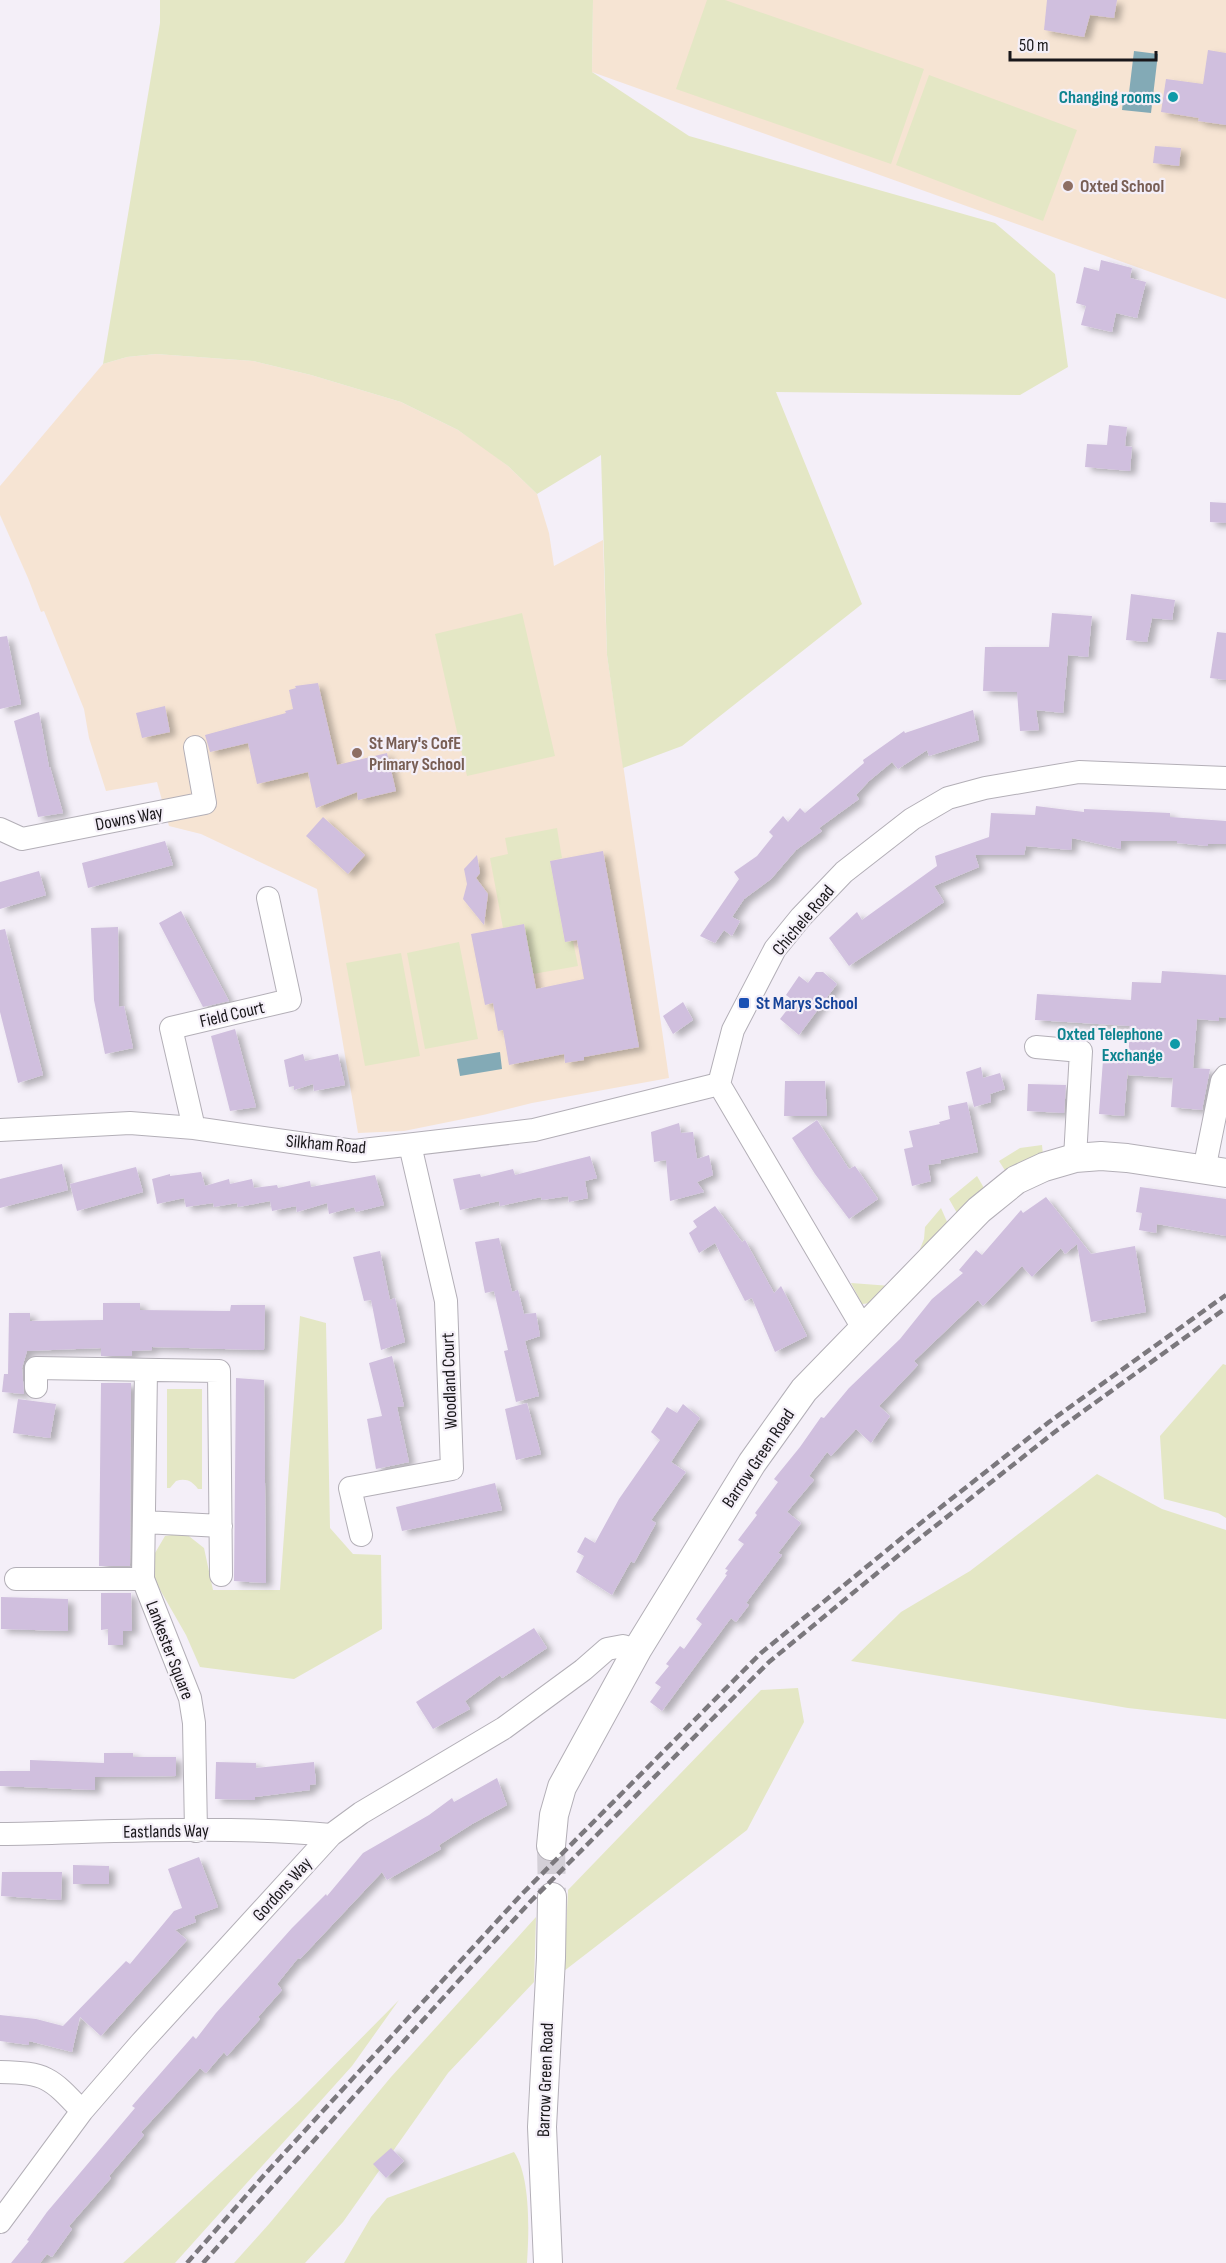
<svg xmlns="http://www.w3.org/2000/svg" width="1226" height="2263" viewBox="0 0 1226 2263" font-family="'Sofia Sans Condensed',sans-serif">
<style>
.education{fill:#f6e4d3}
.green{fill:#e4e7c5}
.water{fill:#83aab6}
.building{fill:#d0bfde;filter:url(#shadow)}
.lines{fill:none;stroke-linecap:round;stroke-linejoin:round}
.tertiary-tunnel{stroke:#d3cfd7;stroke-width:28;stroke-dasharray:28 14;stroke-linecap:butt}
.minor-casing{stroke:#b3afb7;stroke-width:24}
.tertiary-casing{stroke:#b3afb7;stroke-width:30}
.minor{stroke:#fff;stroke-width:22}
.tertiary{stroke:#fff;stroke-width:28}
.rail{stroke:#7b787d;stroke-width:4.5;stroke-dasharray:9 4.5;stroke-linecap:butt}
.culture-dot{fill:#0f9aa8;stroke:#f4eff8;stroke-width:2}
.education-dot{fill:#8d6e63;stroke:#f4eff8;stroke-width:2}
.transit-dot{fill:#1a4fb4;stroke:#f4eff8;stroke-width:2}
.labels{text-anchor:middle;stroke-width:4.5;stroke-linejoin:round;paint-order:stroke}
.culture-label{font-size:18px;font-weight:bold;fill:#0d838f;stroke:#f4eff8;text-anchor:end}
.education-label{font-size:18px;font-weight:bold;fill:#785e54;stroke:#f4eff8;text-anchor:start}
.street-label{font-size:18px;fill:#19171a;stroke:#f4eff8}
.transit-label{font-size:18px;font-weight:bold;fill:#164399;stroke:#f4eff8;text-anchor:start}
</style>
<defs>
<filter id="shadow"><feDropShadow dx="6" dy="4" stdDeviation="3" flood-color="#0004"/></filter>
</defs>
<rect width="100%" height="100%" fill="#f4eff8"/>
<!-- education -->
<path class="education" d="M593,0H1226V299L592,72Z
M156,354L253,361L311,375L401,402L458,430L487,450L508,466L537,494L549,533L554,566L603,540L607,655L669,1078L532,1103L483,1115L404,1131L358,1133L317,889L201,834L169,826L157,782L106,791L89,738L84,709L44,611L41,612L28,578L0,515V486L103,364L127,357Z"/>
<!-- green -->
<path class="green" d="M160,0H593L592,72L689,136L995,223L1055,274L1068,367L1020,395L776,392L862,604L682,746L623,768L607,655L601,455L537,494L508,466L458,430L401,402L311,375L253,361L156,354L127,357L103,364L160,23Z
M707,0H725L924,69L891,164L676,89Z
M929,75L1077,130L1043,221L896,165Z
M522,613L555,756L467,776L435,634Z
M557,828L562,858L550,861L565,942L573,941L578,966L533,974L524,924L503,928L490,858L508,854L505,838Z
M459,942L478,1039L425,1049L407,953Z
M401,953L420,1056L365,1066L346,963Z
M1042,1145L1043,1155L1006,1172L999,1161L1020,1148Z
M977,1176L984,1188L957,1213L949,1199Z
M941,1208L948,1224L918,1254L924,1239L925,1227Z
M851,1283L891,1286L871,1303L862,1304Z
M300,1316L326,1323L330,1528L353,1554L381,1555L382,1629L294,1679L200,1667L186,1635L155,1581V1553L165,1536L185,1533L204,1548L213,1590H280Z
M1223,1364L1226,1365V1518L1218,1513L1164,1499L1160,1436Z
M167,1389H202V1489H198C192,1481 186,1478 176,1481L170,1488H167Z
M1097,1474L1162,1509L1226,1530V1719L1128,1708L851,1661L901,1612L970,1571Z
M798,1688L804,1722L747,1830L564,1971L568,1890L761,1690Z
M536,1917L534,1982L448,2073L343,2222L305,2263H234L269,2224L391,2077Z
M399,2000L352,2066L175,2263H123L300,2100Z
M514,2152C531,2177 529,2233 527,2263H344L371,2217L387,2198Z"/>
<!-- water -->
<path class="water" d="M1134,51L1158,54L1151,113L1122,110L1123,101H1128Z
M500,1052L502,1069L460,1076L457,1059Z"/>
<!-- building -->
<path class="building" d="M1047,0H1117L1114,18L1090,15L1084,37L1044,30Z
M1208,50L1226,53V125L1198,121L1199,118L1161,112L1166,79L1203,84Z
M1155,146L1181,148L1179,166L1153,163Z
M1101,260L1132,268L1130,278L1146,282L1137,318L1116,313L1112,332L1081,325L1086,306L1076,303L1084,267L1099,271Z
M1109,425L1127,427L1125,446L1132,447L1130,471L1085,467L1087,444L1107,445Z
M1210,502L1226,503V523L1210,522Z
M1131,594L1175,600L1172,620L1152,618L1147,642L1126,640Z
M1052,613L1092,616L1088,657L1068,655L1063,713L1036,710L1039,730L1020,731L1017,692L983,691L985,647H1049Z
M1217,632L1226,633V680L1210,678Z
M7,636L21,704L0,709V637Z
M318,683L337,765L387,753L396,791L358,800L357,792L316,808L308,772L257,784L248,743L210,752L205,735L286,713L285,711L293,709L289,690L296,688L295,686Z
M165,706L170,732L142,738L136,713Z
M973,710L979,740L929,756L927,750L898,769L892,762L869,781L856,795L859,799L819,828L822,831L796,850L771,879L744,899L732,917L740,921L732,936L724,930L715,943L700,936L739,879L734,872L757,856L773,836L769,832L783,816L788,822L800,808L805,813L864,763L863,760L904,731L905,733Z
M39,712L49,767H50L63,813L38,817L14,721Z
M1036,806L1084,812V809L1170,813V817L1226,821V844H1208V846L1177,843V841H1121V849L1072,838L1071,850L1026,846L1024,855H975L979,867L934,886L944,902L849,966L829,938L857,912L862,920L937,866L935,856L989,837L991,813L1035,815Z
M323,817L365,855L348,874L306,836Z
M165,841L173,865L88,888L82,863Z
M603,851L639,1047L584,1057V1060L565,1063L564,1054L509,1065L503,1030L498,1031L493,1003L485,1005L471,934L524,924L536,989L584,979L577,940L565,942L550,861Z
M477,855L480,873L476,878L488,894L484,925L463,899L467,884L464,869Z
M39,871L46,895L0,909V882Z
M181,911L229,1001L203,1007L159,923Z
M118,927L119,1007L124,1006L133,1048L105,1054L94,1000L91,928Z
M5,929L43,1075L18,1083L0,1012V930Z
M1162,971L1226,975V1018L1219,1017V1021L1197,1019L1193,1068L1210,1069L1202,1110L1171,1107L1173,1078L1128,1075V1067L1124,1116L1099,1114L1103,1060L1128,1062L1130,1026L1035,1020L1037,994L1131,1000L1132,982L1161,983Z
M816,972H823L837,984L799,1035L780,1019L794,1001L786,995L799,976L808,983Z
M683,1002L693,1020L673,1034L663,1016Z
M235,1029L256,1107L230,1111L211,1036Z
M303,1054L305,1061L338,1054L345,1085L314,1091L313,1084L294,1090V1086L289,1087L284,1060Z
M981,1067L983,1078L1000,1073L1005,1089L990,1094L991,1102L974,1107L966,1072Z
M785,1081H825L827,1116H784Z
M1028,1084L1066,1085L1064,1113L1027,1111Z
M967,1102L978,1152L940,1160L941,1163L928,1165L931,1181L912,1186L904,1149L913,1147L909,1131L940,1124L939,1122L950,1119L948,1106Z
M817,1120L849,1169L855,1166L878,1199L849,1219L815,1174L792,1138Z
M679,1123L681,1133L693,1132L697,1159L709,1155L713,1175L697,1182L704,1192L670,1201L666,1160L654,1162L651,1132Z
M590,1156L597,1178L585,1181L588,1198L569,1202L568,1196L542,1200L541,1197L500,1206L499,1201L460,1210L453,1179L480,1174L481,1177L513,1169L515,1175Z
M62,1164L68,1190L0,1208V1179Z
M136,1167L143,1192L77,1211L70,1184Z
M201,1172L205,1186L229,1179L230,1184L252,1179L254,1188L277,1185L278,1188L310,1181L311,1187L375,1175L384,1205L356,1212L354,1207L329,1214L327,1203L297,1212L296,1206L272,1211L270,1201L238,1207L237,1203L214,1207L213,1203L186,1207L184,1198L157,1204L152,1179L170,1174V1176Z
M1140,1187L1226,1199V1236L1157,1224L1156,1233L1139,1230L1142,1213L1136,1212Z
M1046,1197L1091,1254L1135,1246L1146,1312L1091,1322L1077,1244L1065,1254L1061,1248L1032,1277L1022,1266L983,1306L978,1300L914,1361L918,1365L879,1406L890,1416L871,1443L856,1429L831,1456L827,1452L809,1476L814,1480L787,1512L801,1523L778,1553L782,1555L746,1603L749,1605L736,1622L731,1618L662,1711L650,1702L661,1687L655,1683L669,1666L666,1664L680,1646L684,1649L702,1624L696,1619L727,1575L725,1574L728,1570L725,1569L744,1544L738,1540L757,1515L755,1513L778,1482L774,1479L800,1447L821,1417L824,1418L849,1388L900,1339L932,1299L963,1273L959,1270L976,1250L982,1255L1021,1210L1023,1213Z
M715,1206L742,1242L745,1240L774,1293L781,1286L807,1336L775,1352L752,1298L745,1301L715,1243L699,1253L689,1233L697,1227L693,1221Z
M499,1238L512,1292L518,1290L524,1314L536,1313L540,1336L525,1341L539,1396L516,1402L504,1351L508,1350L494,1291L485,1293L475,1242Z
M380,1251L390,1300L395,1298L405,1342L381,1350L371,1300L364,1301L353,1257Z
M103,1303H140V1310L230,1311L231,1305H265L264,1350L152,1347V1350L132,1351V1356H101V1348L27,1351L22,1368L24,1394L2,1392L4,1374H8L9,1313H30V1321L103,1320Z
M392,1356L404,1406L397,1407L409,1462L376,1469L367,1419L382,1416L369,1363Z
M236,1378L264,1380L266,1583L234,1581Z
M101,1383H131L130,1566H99Z
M18,1399L56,1404L50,1438L13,1433Z
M527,1403L541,1454L516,1460L505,1409Z
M683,1404L700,1418L671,1462L686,1472L651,1520L656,1523L634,1563L631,1561L612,1595L576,1572L584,1556L577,1552L585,1537L595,1543L619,1499L660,1440L651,1432L667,1407L677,1413Z
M495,1483L502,1510L402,1531L396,1507Z
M101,1593H131L132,1631H123V1645H108V1629L101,1630Z
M1,1597L68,1599V1631L1,1629Z
M534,1628L547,1648L502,1678L500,1675L465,1701L470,1709L433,1729L416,1702Z
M104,1753H133V1757H176V1776L95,1777V1790L0,1786V1771H30V1760L104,1763Z
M216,1762L256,1763V1768L314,1762L316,1784L310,1785V1790L255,1797V1800L215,1799Z
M497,1778L507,1805L472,1824L439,1845L441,1849L387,1880L382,1872L300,1959L298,1958L277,1984L282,1990L258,2017L260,2019L227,2056L224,2052L206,2073L200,2068L141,2132L144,2135L109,2176L111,2178L69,2226L72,2229L52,2257L47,2254L40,2263H11L29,2241L27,2240L47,2212L135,2108L132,2106L193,2036L196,2039L216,2013L292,1928L326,1894L327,1896L363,1853L429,1815L452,1798L454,1802Z
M199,1857L218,1907L194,1916L196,1922L175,1930L187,1940L101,2036L80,2017L72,2052L29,2041V2045L0,2041V2015L36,2019L63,2026L126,1961L130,1964L174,1911L182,1908L168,1869Z
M73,1865L109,1866V1884H73Z
M2,1872H62L61,1900L1,1896Z
M391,2148L404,2161L386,2178L373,2164Z"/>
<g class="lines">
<!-- tertiary-tunnel -->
<path class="tertiary-tunnel" d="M551,1846L552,1897"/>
<defs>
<path id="minor" d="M0,829L22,839L205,803L195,747
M1036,1047L1081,1051L1075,1158
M194,1128L171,1028L290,1000L268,898
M0,1130L130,1123L194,1128L354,1151L534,1130L719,1084
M1204,1170L1222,1081L1226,1076
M864,1330L719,1084L733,1030L775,949L801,917L844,872L912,819L948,798L985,788L1079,772L1226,778
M146,1370L143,1579L190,1698L194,1723L196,1831
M36,1387V1368L219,1371L221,1575
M144,1522L221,1526
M361,1535L350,1488L452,1469L446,1301L410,1145
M16,1579H143
M0,1834C110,1832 222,1825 331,1835
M0,2072C46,2073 50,2077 82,2111
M0,2222L82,2111L140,2044L331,1835L361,1813L504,1728L583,1670L607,1649L623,1646L637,1650"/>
<path id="tertiary" d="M551,1846L554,1815L562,1787L637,1650L752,1463L804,1390L979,1210L1016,1180L1044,1167L1075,1158L1101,1156L1127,1158L1226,1173
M548,2263L542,2127L551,1958L552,1897"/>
</defs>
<!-- minor casing -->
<use href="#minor" class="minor-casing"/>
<!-- tertiary casing -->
<use href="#tertiary" class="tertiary-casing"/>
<!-- minor -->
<use href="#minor" class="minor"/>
<!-- tertiary -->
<use href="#tertiary" class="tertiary"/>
<!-- rail -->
<path class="rail" d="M187,2263L266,2173L521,1895L761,1653L903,1537L1049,1422L1226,1295
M203,2263L530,1902L769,1662L910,1546L1056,1431L1226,1308"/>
</g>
<!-- markers -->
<g class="culture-dot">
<circle cx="1173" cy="97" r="6"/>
<circle cx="1175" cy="1044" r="6"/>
</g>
<g class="education-dot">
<circle cx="1068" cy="186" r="6"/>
<circle cx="357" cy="753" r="6"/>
</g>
<rect class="transit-dot" x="738" y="997" width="12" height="12" rx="3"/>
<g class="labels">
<!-- culture labels -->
<g class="culture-label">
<text x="1161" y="103">Changing rooms</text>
<text x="1163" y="1040">Oxted Telephone<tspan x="1163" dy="21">Exchange</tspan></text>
</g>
<!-- education labels -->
<g class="education-label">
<text x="1080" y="192">Oxted School</text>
<text x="369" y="749">St Mary's CofE<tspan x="369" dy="21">Primary School</tspan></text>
</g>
<!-- street labels -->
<g class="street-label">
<text transform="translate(129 818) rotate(-11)" y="6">Downs Way</text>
<text transform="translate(803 920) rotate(-50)" y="6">Chichele Road</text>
<text transform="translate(232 1014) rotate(-13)" y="6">Field Court</text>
<text transform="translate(326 1144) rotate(5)" y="6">Silkham Road</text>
<text transform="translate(449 1381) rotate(-92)" y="6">Woodland Court</text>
<text transform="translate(758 1458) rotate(-56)" y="6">Barrow Green Road</text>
<text transform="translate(170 1650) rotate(69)" y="6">Lankester Square</text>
<text transform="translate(166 1831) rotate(-1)" y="6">Eastlands Way</text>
<text transform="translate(282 1889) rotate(-48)" y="6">Gordons Way</text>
<text transform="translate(545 2080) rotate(-88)" y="6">Barrow Green Road</text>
</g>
<!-- transit labels -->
<g class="transit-label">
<text x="756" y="1009">St Marys School</text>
</g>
</g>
<!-- scale -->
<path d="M1010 51v9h146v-9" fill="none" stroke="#19171a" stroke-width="3"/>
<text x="1019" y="51" font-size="18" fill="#19171a" stroke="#f4eff8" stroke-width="4.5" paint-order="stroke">50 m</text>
</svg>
